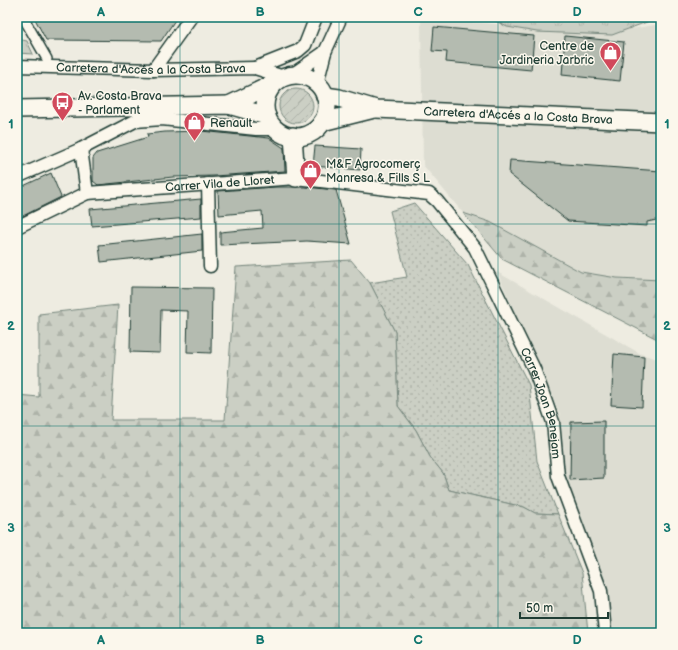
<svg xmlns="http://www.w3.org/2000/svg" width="678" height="650" viewBox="0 0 678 650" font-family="'Balsamiq Sans',sans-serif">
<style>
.built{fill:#ddddd2}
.grass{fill:url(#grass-dots);stroke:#75867c}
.forest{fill:url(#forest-firs);stroke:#75867c}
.park{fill:url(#park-tufts);stroke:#75867c}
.garden{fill:url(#garden-furrows);stroke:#75867c}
.building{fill:#b4bbb0;stroke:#1f3d34}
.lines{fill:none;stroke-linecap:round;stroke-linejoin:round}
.pedestrian-casing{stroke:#1f3d34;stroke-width:12}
.minor-casing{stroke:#1f3d34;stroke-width:15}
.secondary-casing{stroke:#1f3d34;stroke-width:20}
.pedestrian{stroke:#fbf7ec;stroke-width:9}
.minor{stroke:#fbf7ec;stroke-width:12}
.secondary{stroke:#fbf7ec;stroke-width:17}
.grid{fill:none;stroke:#0f766e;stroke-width:1;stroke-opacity:0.55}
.labels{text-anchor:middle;stroke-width:3;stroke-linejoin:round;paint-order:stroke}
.poi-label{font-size:12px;fill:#1f3d34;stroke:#fbf7ec;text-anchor:start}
.street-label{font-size:12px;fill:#1f3d34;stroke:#fbf7ec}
.neatline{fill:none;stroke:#0f766e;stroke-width:1.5}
.grid-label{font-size:13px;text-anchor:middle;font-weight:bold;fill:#0f766e}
</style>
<defs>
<pattern id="grass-dots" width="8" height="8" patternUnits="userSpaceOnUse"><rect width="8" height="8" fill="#cbcfc4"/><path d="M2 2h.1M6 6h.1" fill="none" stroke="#aeb3a9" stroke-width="1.8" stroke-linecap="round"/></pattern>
<pattern id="forest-firs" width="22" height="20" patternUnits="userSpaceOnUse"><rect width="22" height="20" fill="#cbcfc4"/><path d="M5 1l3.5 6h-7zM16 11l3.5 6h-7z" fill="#aeb3a9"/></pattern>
<pattern id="park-tufts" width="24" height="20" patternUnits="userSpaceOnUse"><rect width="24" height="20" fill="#cbcfc4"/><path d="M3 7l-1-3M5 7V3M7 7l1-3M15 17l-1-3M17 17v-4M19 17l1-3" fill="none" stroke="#aeb3a9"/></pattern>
<pattern id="garden-furrows" width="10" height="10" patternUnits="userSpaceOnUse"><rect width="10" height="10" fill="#cbcfc4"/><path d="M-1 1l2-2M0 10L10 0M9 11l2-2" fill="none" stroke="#aeb3a9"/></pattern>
</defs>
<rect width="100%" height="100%" fill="#eeece1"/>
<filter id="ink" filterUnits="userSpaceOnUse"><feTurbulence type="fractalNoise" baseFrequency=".025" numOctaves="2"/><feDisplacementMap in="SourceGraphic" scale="8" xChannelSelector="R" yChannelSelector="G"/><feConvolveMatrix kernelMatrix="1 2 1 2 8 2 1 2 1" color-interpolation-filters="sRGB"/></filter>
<g filter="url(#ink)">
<!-- built -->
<path class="built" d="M421,18L606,33L661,24V280L617,278L581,272L490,222L463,213L423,165Z
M497,272L641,354L661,360V633H606V590L561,475L560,415Z"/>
<!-- grass -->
<path class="grass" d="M414,203L468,265L529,385L537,461L558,514L535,513L524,507L449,490L443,473L430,457L416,430L398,406L395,332L370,283L407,277L390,211Z"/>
<!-- forest -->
<path class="forest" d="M463,213L490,222L581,272L617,278L661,280V341L502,259Z
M351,260L370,283L395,332L398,406L416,430L430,457L443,473L449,490L524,507L535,513L558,514L582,573L588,633H17V395L39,397V314L118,305L111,420H225L236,267Z"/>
<!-- park -->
<path class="park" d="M488,17H660L612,35L537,32L507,27Z
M17,39L27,41L33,54L17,53Z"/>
<!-- garden -->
<path class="garden" d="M279 106a17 17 0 1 1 34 0a17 17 0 1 1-34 0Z"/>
<!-- building -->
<path class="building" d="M34,17H177L161,41L46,40Z
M434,27L534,36L531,70L446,62L447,52L432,51Z
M565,36L624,42L620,81L562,75Z
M201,131L269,138L284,148L285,171L214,176L173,177L98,185L93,181V158L97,153L148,137L147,134L165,132Z
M315,146L361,149L360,170L313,166Z
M510,160L661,171V219L647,222V226L568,221L509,174Z
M51,173L61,197L17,219V189Z
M276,187H305L336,190L351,244L307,241L220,245V232L263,228L262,211L219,215L218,191Z
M201,199V217L92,226L90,209Z
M202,234V251L101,262L99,245Z
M131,287L212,288L211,353L187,352L188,311L161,310L160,353L130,352Z
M614,354L644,357L642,407L611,405Z
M604,421V478L570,480L571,422Z"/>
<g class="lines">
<defs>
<path id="pedestrian" d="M23,17L47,59"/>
<g id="minor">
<path id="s1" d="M17,66L153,70L255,68L284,77"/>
<path d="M255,68L298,51L305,45L316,17"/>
<path d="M153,70L191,17"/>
<path d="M292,75L325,52"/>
<path d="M317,84L325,52L341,17"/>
<path d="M81,149L87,193"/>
<path d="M17,177L81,149L135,121L162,119L256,129H276"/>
<path d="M208,184L210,266"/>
<path id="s2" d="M17,227L87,193L296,178L429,194L437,201L475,248L534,369L553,422L558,476L601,591L605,633"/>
</g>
<g id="secondary">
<circle cx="296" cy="106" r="31"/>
<path id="s3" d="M325,96L339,98L376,109L661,122"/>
<path d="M229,105L273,84"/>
<path d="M17,109L229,105L267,116"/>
<path d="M322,122L374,109"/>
<path d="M293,136L296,178"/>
</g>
</defs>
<!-- pedestrian casing -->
<use href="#pedestrian" class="pedestrian-casing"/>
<!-- minor casing -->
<use href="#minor" class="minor-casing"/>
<!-- secondary casing -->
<use href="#secondary" class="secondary-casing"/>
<!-- pedestrian -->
<use href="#pedestrian" class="pedestrian"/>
<!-- minor -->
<use href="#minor" class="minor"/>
<!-- secondary -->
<use href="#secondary" class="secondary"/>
</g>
</g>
<!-- grid -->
<path class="grid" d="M180,17V633M339,17V633M498,17V633M17,224H661M17,426H661"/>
<!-- icons -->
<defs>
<symbol id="shop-pin" viewBox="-11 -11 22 30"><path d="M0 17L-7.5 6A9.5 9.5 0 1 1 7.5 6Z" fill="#d1495b" stroke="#fbf7ec"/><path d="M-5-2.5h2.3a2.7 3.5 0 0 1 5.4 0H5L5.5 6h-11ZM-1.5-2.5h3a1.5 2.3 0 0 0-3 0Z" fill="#fff"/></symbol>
<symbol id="bus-pin" viewBox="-11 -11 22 30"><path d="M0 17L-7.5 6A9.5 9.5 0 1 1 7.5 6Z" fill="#d1495b" stroke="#fbf7ec"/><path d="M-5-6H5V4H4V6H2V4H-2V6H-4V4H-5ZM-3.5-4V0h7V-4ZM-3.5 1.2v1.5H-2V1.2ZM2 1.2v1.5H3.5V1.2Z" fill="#fff"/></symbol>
</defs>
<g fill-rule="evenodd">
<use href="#shop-pin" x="598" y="40" width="25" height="34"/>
<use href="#bus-pin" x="50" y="90" width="25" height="34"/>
<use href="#shop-pin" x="182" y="110" width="25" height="34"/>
<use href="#shop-pin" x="298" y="158" width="25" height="34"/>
</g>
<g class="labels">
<!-- poi labels -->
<g class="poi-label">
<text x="594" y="50" text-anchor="end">Centre de<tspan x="594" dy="14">Jardineria Jarbric</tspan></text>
<text x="78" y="100">Av. Costa Brava<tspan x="78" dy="14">- Parlament</tspan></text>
<text x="210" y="127">Renault</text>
<text x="326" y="168">M&amp;F Agrocomerç<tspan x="326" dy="14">Manresa &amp; Fills S L</tspan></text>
</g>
<!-- street labels -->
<g class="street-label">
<text dy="4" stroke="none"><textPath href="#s1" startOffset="134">Carretera d'Accés a la Costa Brava</textPath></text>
<text dy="4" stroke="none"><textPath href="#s3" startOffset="195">Carretera d'Accés a la Costa Brava</textPath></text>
<text dy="4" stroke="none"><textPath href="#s2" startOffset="211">Carrer Vila de Lloret</textPath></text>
<text dy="4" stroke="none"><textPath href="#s2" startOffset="662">Carrer Joan Benejam</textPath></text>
</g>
</g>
<!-- margin -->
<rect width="678" height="650" fill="none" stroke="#fbf7ec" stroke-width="44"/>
<!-- scale -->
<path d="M520 612v6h88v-6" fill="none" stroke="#1f3d34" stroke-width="2"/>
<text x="526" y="612" font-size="12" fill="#1f3d34" stroke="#fbf7ec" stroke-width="3" paint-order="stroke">50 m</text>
<rect x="22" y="22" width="634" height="606" class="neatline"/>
<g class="grid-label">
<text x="101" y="16">A</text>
<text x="260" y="16">B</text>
<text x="418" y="16">C</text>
<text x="577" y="16">D</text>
<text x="11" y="128">1</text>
<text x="667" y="128">1</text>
<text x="11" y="330">2</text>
<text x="667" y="330">2</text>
<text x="11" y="532">3</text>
<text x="667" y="532">3</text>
<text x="101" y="644">A</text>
<text x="260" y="644">B</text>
<text x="418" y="644">C</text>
<text x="577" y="644">D</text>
</g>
</svg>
